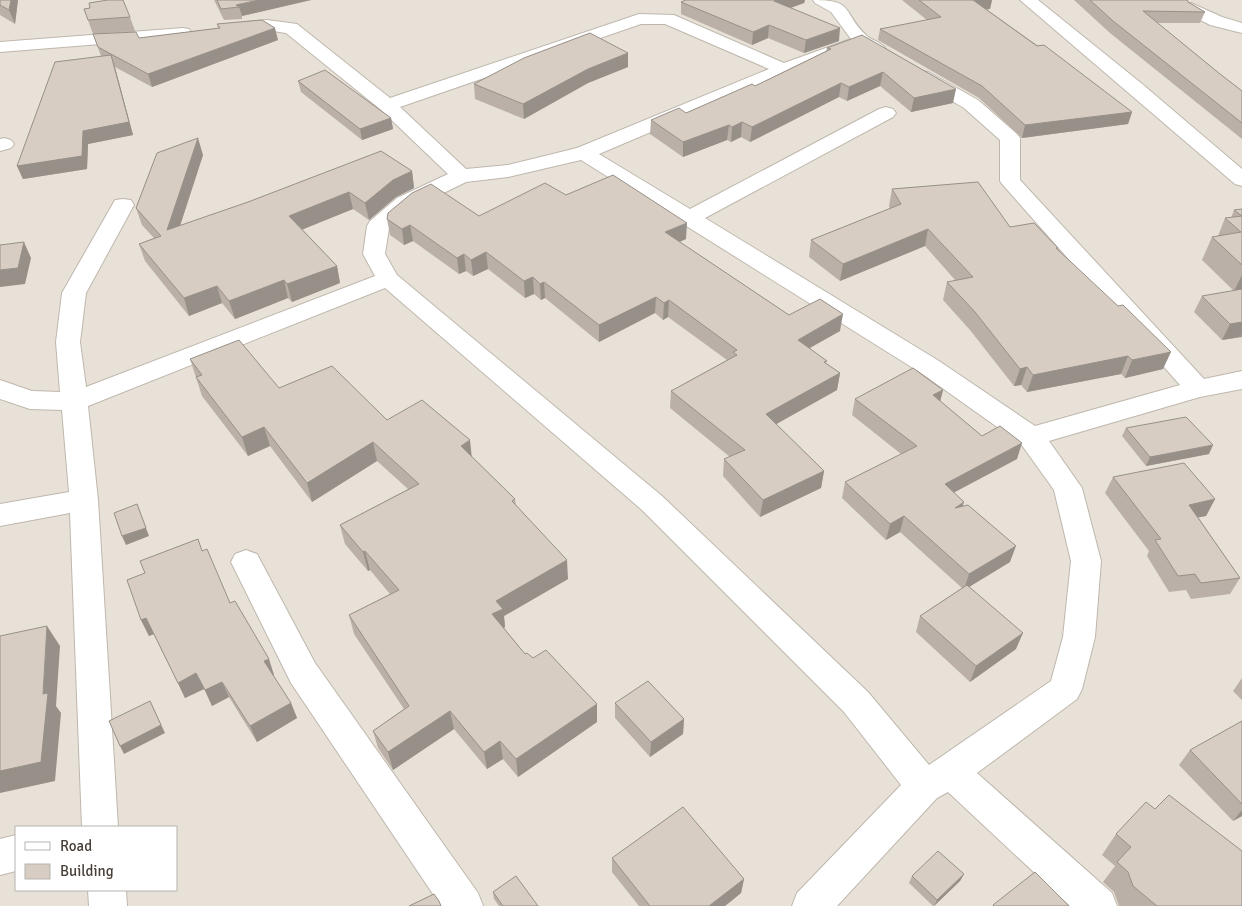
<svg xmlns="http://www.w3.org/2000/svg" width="1242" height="906" viewBox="0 0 1242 906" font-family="Signika,sans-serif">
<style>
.residential{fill:#e8e1d8;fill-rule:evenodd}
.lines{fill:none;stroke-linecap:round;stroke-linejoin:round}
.minor-casing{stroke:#bfb7ad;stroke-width:2}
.minor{fill:#fff;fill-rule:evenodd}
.wall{fill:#bab0a8}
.shaded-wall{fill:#979088}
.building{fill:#d8cdc3;stroke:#979088}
</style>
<rect width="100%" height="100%" fill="#f4f0ea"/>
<!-- residential -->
<path class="residential" d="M0,0H1242V906H0ZM16,827H176V890H16Z"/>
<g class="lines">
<defs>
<path id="minor" d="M813,0C856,0 841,12 867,36C873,41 881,42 886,49L883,53C873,55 867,50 858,45L856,48L790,73L599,154L690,209L879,109L886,107L893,109L896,113L893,117L705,218L939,361L1035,426L1180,385L1003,185L1000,181V140L964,108L916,80L913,76L916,72L922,71L928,72L978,100L1017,134L1020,138V180L1204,379L1242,371V389L1200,397L1049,441L1082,488L1101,561L1095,637L1082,689L1077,699L977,773L1112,893L1117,906H1070L948,792L937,798L837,906H792L797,893L901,785L844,712L642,510L385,288L88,406L98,500L118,827H82L70,513L0,526V504L69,492L62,410L30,409L0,399V380L32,391L60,392L56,342L62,293L115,200L123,199L131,200L134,205L86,293L80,342L86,387L375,276L363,254L367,226L370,221L397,198L448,174L380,109L286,33L267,30L233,33L227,32L224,28L227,24L267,20L297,24L390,98L639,14L674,15L784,63L851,39L831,12L815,3ZM641,24H665L769,69L577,148L508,165L466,169L400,107ZM581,160L921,373L1021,444L1054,490L1071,561L1063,637L1051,681L929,765L868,692L662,496L397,275L385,254L389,228L413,208L466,182L508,177Z
M1020,0H1038L1141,83L1242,169V186L1235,184Z
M1191,3L1222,17L1242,23V33L1210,25L1185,12L1183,8L1185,4Z
M183,28L189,29L192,33L189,37L0,52V42Z
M4,138L11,140L14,144L11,148L0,151V139Z
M246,550L257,554L315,663L478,893L483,906H441L291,683L231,562L235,554Z
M16,835V871L0,875V839Z
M88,890H126L127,906H89Z"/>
</defs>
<!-- minor casing -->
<use href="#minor" class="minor-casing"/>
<!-- minor -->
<use href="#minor" class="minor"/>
</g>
<!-- wall -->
<path class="wall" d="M0,0H18L15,24L0,15Z
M214,0H311L242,16V19L224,20Z
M686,0H805L804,3L791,8L839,41L804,53L768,38L752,45L681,14V2Z
M902,0H992L990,9H986L1132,112L1128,124L1022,138L979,98L878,40L880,29L927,20Z
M1074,0H1187L1188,2L1205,12L1200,23H1157L1220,74L1242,91V139L1110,33Z
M90,8L130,17L135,31L93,34L84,9Z
M217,24L278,40L152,87L115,67L133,135L88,144L87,169L23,179L17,166L101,56L93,34L139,38L218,28Z
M827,48L953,103L911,112L880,86L847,101L839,97L750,142L741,137L731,142L727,140L683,157L650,134L651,120L686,113L755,86L826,51Z
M628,53V67L588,83L524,119L475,99L474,84Z
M298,81L391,118L393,129L362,140L301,92Z
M203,155L180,226L412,171L414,188L396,197L369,220L353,209L302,229L337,266L340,283L292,302L288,298L235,319L222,303L189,316L145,261L139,244L154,238L142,225L136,208Z
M892,189L1010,227L1058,249L1163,369L1125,378L1121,374L1027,392L1021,385L1014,386L970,330L943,300L947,282L956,281L925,246L840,281L809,257L811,240L890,209L889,206Z
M566,195L686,239L679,242L789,315L840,331L810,348L826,363L840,373L837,390L776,424L824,471L821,488L760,517L723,476L724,459L730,457L670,408L671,391L727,360L668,317L663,320L655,313L599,342L545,298L541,300L534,294L525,298L488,269L473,276L466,271L459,274L413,241L404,245L390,235L387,219L479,216Z
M1242,209V338L1241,337L1222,340L1194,312L1202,296L1234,291L1202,260L1212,237L1218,236L1225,218H1231L1234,210Z
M190,359L279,388L387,420L472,457L515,499L516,505L568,579L504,616L505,627L504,628L525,654L597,722L518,777L503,759L487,769L454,729L393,770L378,748L373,731L404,709L354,634L349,615L390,594L370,570L368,571L345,544L340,525L408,489L377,461L312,502L270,446L248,456L202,396Z
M943,390L940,401L982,436L1017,459L954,492L963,506L1010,562L969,587L1016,649L970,682L916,632L920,616L962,588L900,532L886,540L842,498L845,482L901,454L852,415L855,399Z
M1126,428L1209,454L1146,466L1122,436Z
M1113,477L1215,499L1206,516L1198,517L1240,578L1230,594L1191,599L1186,590L1169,592L1147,556L1149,551L1105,493Z
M203,550L230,603L274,675H273L291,703L297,718L257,742L229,697L212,706L204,689L185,698L154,634L149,636L141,620Z
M1242,678V700L1233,691Z
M615,703L684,719L683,734L650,757L615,718Z
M1242,721V816L1233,821L1179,765L1190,750Z
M1155,809L1242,906H1119L1114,892L1103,882L1115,866L1102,855L1116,834Z
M612,858L744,879L741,893L725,906H639L612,872Z
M964,874L960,881L934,906H933L909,883L912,876Z
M493,892L538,906H499L494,899Z"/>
<!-- shaded-wall -->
<path class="shaded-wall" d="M11,0H18L15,24L9,10Z
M259,0H311L242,16L239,7L236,5Z
M779,0H805L804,3L773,14L774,1Z
M973,0H992L990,9L970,12Z
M769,25L768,38L752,45L753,32Z
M275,28L278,40L152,87L148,74Z
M840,28L839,41L804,53L806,40Z
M628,53V67L588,83L524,119L523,104L588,69Z
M111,55L115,68L133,135L88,144L87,169L23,179L17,166Z
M883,72L880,86L847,101L849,87Z
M841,83L839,97L750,142L752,127Z
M956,89L953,103L911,112L914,98Z
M1132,112L1128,124L1022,138L1025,125Z
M391,118L393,129L362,140L360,129Z
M742,122L741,137L731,142L732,127Z
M729,125L727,140L683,157V142Z
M198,138L203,155L173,247L167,230Z
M412,171L414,188L396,197L369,220L365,203L393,180Z
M349,192L353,209L294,233L289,216Z
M687,223L686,239L664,249L665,232Z
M410,225L413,241L404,245L402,229Z
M928,229L925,246L840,281L843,264Z
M24,242L31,258L25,284L0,287V270Z
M486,252L488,269L473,276L471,260Z
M464,254L466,271L459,274L457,258Z
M337,266L340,283L292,302L287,284Z
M1242,275V290L1234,291Z
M533,277L534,294L525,298L524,281Z
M284,280L288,298L235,319L229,301Z
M544,282L545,298L541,300L540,284Z
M217,286L222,303L189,316L184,298Z
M656,297L655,313L599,342V325Z
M669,300L668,317L663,320L664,303Z
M843,314L840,331L795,356L798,340Z
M1242,322V334L1241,337L1222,340L1230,324Z
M1171,352L1163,369L1125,378L1132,360Z
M1128,356L1121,374L1027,392L1033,375Z
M1027,367L1021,385L1014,386L1020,369Z
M840,373L837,390L764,431L766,414Z
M943,390L939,406L933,395Z
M264,427L270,446L248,456L242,437Z
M470,440L472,459L461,446Z
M373,442L377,461L312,502L307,483Z
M1022,443L1017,459L940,500L945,484Z
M1213,445L1209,454L1146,466L1150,457Z
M824,471L821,488L760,517L763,500Z
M1215,499L1206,516L1180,521L1189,505Z
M964,502L959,518L955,508Z
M137,504L149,536L126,545L122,536Z
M904,516L900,532L886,540L890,524Z
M1016,546L1010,562L964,590L969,574Z
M365,551L370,570L368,571L363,552Z
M567,560L568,579L504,616L505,627L495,633L492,614L496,601Z
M146,618L154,634L149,636L141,620Z
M47,626L60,646L56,706L61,713L55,781L0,793V771L43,694Z
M1023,633L1016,649L970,682L976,666Z
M269,659L274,675L270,677L264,661Z
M196,673L204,689L185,698L178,683Z
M222,682L229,697L212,706L205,690Z
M150,701L165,733L124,754L120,746Z
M291,703L297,718L257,742L250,726Z
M597,704V722L518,777L516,759Z
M450,711L454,729L393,770L388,752Z
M684,719L683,734L650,757L651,742Z
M500,741L503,759L487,769L484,752Z
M1242,810V816L1233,821Z
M964,874L960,881L934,906L937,900Z
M744,879L741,893L725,906H709Z"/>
<!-- building -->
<path class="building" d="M0,0H11L9,10L0,5Z
M108,0H123L130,17L88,20L84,9L90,8L89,3Z
M217,0H259L236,5L239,7L221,9Z
M686,0H779L774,1L840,28L806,40L769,25L753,32L681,2Z
M919,0H973L1037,46L1044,45L1132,112L1025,125L982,86L880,29L941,17Z
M1090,0H1187L1188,2L1205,12L1143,11L1220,74L1242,91V123L1113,21Z
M262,20L275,28L148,74L98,47L93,34L136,32L139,38L220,28L217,24Z
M590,33L628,53L588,69L523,104L474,84L524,58Z
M862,35L956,89L914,98L883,72L849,87L841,83L752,127L742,122L732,127L729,125L683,142L651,120L679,108L686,113L752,84L755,86L831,49L827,48Z
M111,55L129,122L83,131L82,156L17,166L55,62Z
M325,70L391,118L360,129L298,81Z
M198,138L167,230L248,202L381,151L412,171L393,180L365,203L349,192L289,216L337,266L287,284L284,280L229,301L217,286L184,298L139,244L161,236L136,208L157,153Z
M613,175L687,223L665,232L789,315L820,299L843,314L798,340L827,361L824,362L840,373L766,414L824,471L763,500L724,459L745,450L671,391L737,355L733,352L737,350L669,300L664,303L656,297L599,325L544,282L540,284L533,277L524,281L486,252L471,260L464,254L457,258L410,225L402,229L387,219L388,213L412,193L431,184L479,216L545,183L566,195Z
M978,182L1010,227L1034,223L1058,248H1056L1118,306L1123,305L1171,352L1132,360L1128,356L1033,375L1027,367L1020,369L975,312L947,282L973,277L928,229L843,264L811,240L901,204L892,189Z
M1242,209V265L1212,237L1241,232L1225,218L1242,216L1234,210Z
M24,242L18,268L0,270V245Z
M1242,289V322L1230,324L1202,296Z
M239,340L279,388L332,366L387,420L422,400L470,440L461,446L515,499L512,501L567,560L496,601L503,609L492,614L525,654L527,653L533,658L546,650L597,704L516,759L500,741L484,752L450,711L388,752L373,731L409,706L349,615L399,590L365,551L363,552L340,525L419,484L373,442L307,483L264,427L242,437L196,377L202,375L190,359Z
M913,368L943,390L933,395L982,436L1000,426L1022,443L945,484L964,502L955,508L968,505L1016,546L969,574L904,516L890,524L845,482L917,446L855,399Z
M1186,417L1213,445L1150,457L1126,428Z
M1184,463L1215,499L1189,505L1240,578L1201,583L1195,574L1178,576L1155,540L1161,539L1113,477Z
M137,504L146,528L122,536L114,513Z
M198,539L202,551L207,549L230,603L235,601L269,659L264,661L291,703L250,726L222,682L205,690L196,673L178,683L146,618L141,620L127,580L145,573L140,561Z
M967,585L1023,633L976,666L920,616Z
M47,626L43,694L48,693L41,762L0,771V636Z
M648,681L684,719L651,742L615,703Z
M150,701L161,725L120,746L109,721Z
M1242,721V804L1190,750Z
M1169,795L1242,851V906H1157L1133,886L1128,872L1117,862L1131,847L1116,834L1146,802L1155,809Z
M683,807L744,879L709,906H650L612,858Z
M938,851L964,874L937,900L912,876Z
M1035,872L1069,906H994L993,905Z
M516,876L538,906H503L493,892Z
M434,894L439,901L441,906H409Z"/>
<!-- legend -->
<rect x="15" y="826" width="162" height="65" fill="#ffffff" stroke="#b6b3af"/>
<rect x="25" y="842" width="25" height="8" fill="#ffffff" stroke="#b6b3af"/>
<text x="60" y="851" font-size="15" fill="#484038">Road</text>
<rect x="25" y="864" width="25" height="15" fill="#d8cdc3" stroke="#b6b3af"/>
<text x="60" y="876" font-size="15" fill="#484038">Building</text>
</svg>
